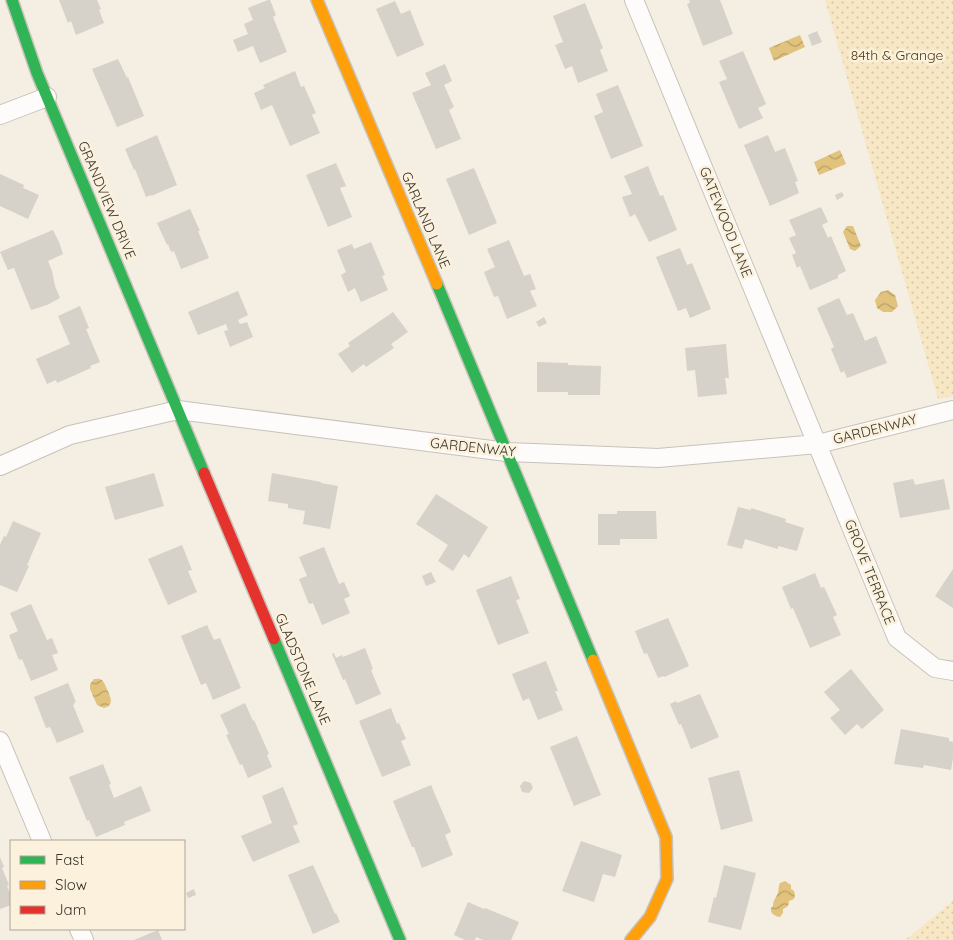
<svg xmlns="http://www.w3.org/2000/svg" width="953" height="940" viewBox="0 0 953 940" font-family="Quicksand,sans-serif">
<style>
.park{fill:url(#park-dots)}
.water{fill:url(#water-waves)}
.building{fill:#d6d1c9}
.lines{fill:none;stroke-linecap:round;stroke-linejoin:round}
.street-casing{stroke:#c7c3ba;stroke-width:20}
.fast-casing{stroke:#c7c3ba;stroke-width:14}
.slow-casing{stroke:#c7c3ba;stroke-width:14}
.jam-casing{stroke:#c7c3ba;stroke-width:14}
.street{stroke:#fdfcfb;stroke-width:18}
.fast{stroke:#30b455;stroke-width:11}
.slow{stroke:#ff9f0a;stroke-width:11}
.jam{stroke:#e5322d;stroke-width:11}
.labels{text-anchor:middle;stroke-width:5;stroke-linejoin:round;paint-order:stroke}
.park-label{font-size:14px;fill:#4c3b13;stroke:#fbf1dc}
.street-label{font-size:14px;fill:#39352d;stroke:#fbf1dc}
</style>
<defs>
<pattern id="park-dots" width="8" height="8" patternUnits="userSpaceOnUse" patternTransform="scale(1.25)"><rect width="8" height="8" fill="#f7e7c4"/><path d="M2 2h.1M6 6h.1" fill="none" stroke="#d4c7a9" stroke-width="1.8" stroke-linecap="round"/></pattern>
<pattern id="water-waves" width="16" height="10" patternUnits="userSpaceOnUse" patternTransform="scale(1.25)"><rect width="16" height="10" fill="#e2c37d"/><path d="M0 5q4-4 8 0t8 0" fill="none" stroke="#b89f67"/></pattern>
</defs>
<rect width="100%" height="100%" fill="#f4eee3"/>
<!-- park -->
<path class="park" d="M825,0H953V396L938,399Z
M953,901V940H905Z"/>
<!-- water -->
<path class="water" d="M800,35L805,47L774,61L769,48Z
M840,150L846,164L819,175L814,162Z
M847,226H853L861,246L855,251L850,249L843,232Z
M888,290L895,295L898,306L892,312H883L877,308L875,300L881,292Z
M94,679C98,679 98,678 102,680C105,683 106,688 108,691C111,699 114,705 104,708L97,705L90,689V684Z
M785,881L791,885V889L794,891L795,895L794,899L789,901C789,906 787,907 783,909V913L780,917C775,916 770,914 771,908L773,906C773,900 776,898 778,893C779,889 778,887 780,883Z"/>
<!-- building -->
<path class="building" d="M59,0H97L101,9L99,10L104,23L76,35L71,21L68,23Z
M268,0H270L276,15L273,17L287,52L260,63L253,46L238,52L233,40L248,34L244,24L253,20L248,8Z
M689,0H720L733,34L703,46L687,4L690,3Z
M395,1L401,14L410,10L424,45L397,57L376,9Z
M585,3L603,48L600,50L608,71L578,83L572,66L565,69L555,45L563,42L553,16Z
M817,31L822,42L812,46L808,35Z
M743,51L766,104L758,108L763,118L739,129L719,82L727,79L719,61Z
M118,59L127,78L128,77L144,116L117,127L92,69Z
M445,64L452,81L444,85L454,107L449,110L461,139L436,149L412,93L431,85L425,73Z
M295,71L301,87L304,86L316,113L312,115L320,133L290,146L272,105L261,110L254,93L265,88L263,85Z
M618,85L643,146L611,159L594,116L603,112L596,94Z
M157,135L177,185L151,196V195L146,197L135,169L134,170L125,149Z
M768,135L775,152L785,148L798,181L795,182L799,193L770,206L744,145Z
M336,163L346,186L340,188L352,217L328,227L306,175Z
M648,166L660,196L663,195L677,230L649,242L635,214L630,217L622,197L632,194L624,176Z
M474,168L497,223L469,235L446,179Z
M0,174L24,185L23,188L39,195L28,219L0,206Z
M842,192L844,196L837,200L835,195Z
M821,207L828,222L822,225L828,238L831,236L846,271L838,275V278L810,290L800,266L797,268L792,255L796,253L789,238L796,235L789,220Z
M190,209L200,231H198L209,258L181,269L174,251L171,252L168,244L167,245L157,223Z
M53,230L59,242L63,254L48,261L52,271L55,286L60,298L47,305L31,310L14,268L8,270L0,252Z
M509,240L524,276L530,274L536,289L530,291L537,306L507,319L498,296L494,297L484,272L495,267L487,249Z
M371,242L385,275L382,276L388,290L361,302L355,288L348,292L341,275L346,272L337,250L352,244L354,249Z
M680,248L687,265L692,263L711,309L690,318L686,308L678,311L656,257Z
M238,291L248,315L238,320L240,324L247,322L253,337L230,347L224,331L228,330L226,324L198,335L188,312Z
M839,298L847,315L853,313L865,341L876,336L887,363L847,378L844,371L841,373L831,349L834,347L817,308Z
M80,306L89,328L86,329L100,362L90,366L91,368L57,383L56,380L47,384L36,359L70,344L58,316Z
M393,312L408,332L391,344L394,348L366,367L364,364L352,373L338,354L350,346L348,343Z
M544,317L547,323L539,327L536,322Z
M726,344L729,378H725L727,394L698,397L695,370L687,371L685,348Z
M537,362L568,363V365L601,366L600,395H568V392H537Z
M154,473L164,506L115,520L105,487Z
M272,473L321,482V483L338,486L330,529L303,524L305,511L288,508V504L268,501Z
M913,479L915,485L944,479L950,509L900,518L893,483Z
M436,494L488,527L469,558L464,554L453,571L438,561L448,545L416,524Z
M738,507L751,510V508L786,519L785,522L804,528L797,551L778,546V549L745,539L742,549L727,545Z
M617,511H656L657,539H620V545H598V514H617Z
M13,521L41,533L27,565L29,566L17,592L0,585V545L4,536L6,537Z
M182,545L192,570L188,571L197,592L168,605L148,559Z
M324,547L339,584L344,582L350,596L344,599L350,613L322,625L313,603L309,604L299,579L307,576L299,557Z
M953,569V608L935,596Z
M431,572L436,582L426,586L422,576Z
M815,573L821,588L824,587L837,615L833,617L841,635L810,648L793,608L791,609L782,587Z
M511,576L520,599L516,600L529,633L498,645L476,590Z
M31,604L47,640L52,638L58,653L52,655L58,670L31,681L22,659L19,660L9,635L18,631L10,613Z
M668,618L689,666L664,677L663,676L658,678L647,653L644,654L635,631Z
M207,625L214,640L220,638L241,688L213,700L206,683L201,685L181,636Z
M365,648L373,669L371,670L381,694L356,705L345,679L343,680L332,654L334,653L336,658L342,655L343,657Z
M546,661L558,691H555L563,710L538,720L529,698L523,701L512,674Z
M851,669L884,710L862,729L857,724L845,735L830,718L840,710L824,692Z
M68,683L76,702H74L75,704L73,705L84,732L57,743L50,727L46,728L34,697Z
M700,694L719,737L691,749L681,724L679,725L670,704L676,701L677,703Z
M245,703L253,721L254,720L269,754L267,755L272,767L248,778L242,764L240,765L226,735L229,734L220,715Z
M391,708L397,724L399,723L406,739L401,741L411,765L382,777L359,721Z
M901,729L949,738V741L953,742V758L951,770L924,765L923,768L894,764Z
M577,736L601,795L574,806L550,747Z
M103,764L111,784L109,785L114,798L141,786L151,811L124,822L125,825L96,837L89,820L87,821L69,777Z
M739,770L753,821L721,830L708,778Z
M524,781L531,783L533,788L529,793L522,792L520,786Z
M431,785L451,832L445,835L453,855L422,868L414,847H412L393,801Z
M283,787L298,824L293,826L300,842L253,862L241,836L272,823L262,796Z
M581,841L622,855L615,877L603,874L594,902L562,891Z
M0,857L4,867L2,868L9,885L7,886L11,895V905L0,909Z
M313,865L335,914L336,913L340,922L313,934L288,875Z
M724,865L756,873L741,930L708,922L714,897L716,898Z
M194,889L196,895L188,898L186,893Z
M468,902L484,909L485,908L519,922L511,940H483L476,937L475,940H465L454,935Z
M158,930L162,940H134Z"/>
<g class="lines">
<defs>
<path id="street" d="M634,0L897,638L935,668L953,671
M0,115L47,97
M0,466L70,435L178,410L507,452L658,458L818,444L953,410
M0,741L42,841
M79,929L84,940"/>
<path id="fast" d="M12,0L37,73L204,473
M437,284L593,660
M274,639L400,940"/>
<path id="slow" d="M317,0L437,284
M593,660L666,837L667,879L650,917L631,940"/>
<path id="jam" d="M204,473L274,639"/>
</defs>
<!-- street casing -->
<use href="#street" class="street-casing"/>
<!-- fast casing -->
<use href="#fast" class="fast-casing"/>
<!-- slow casing -->
<use href="#slow" class="slow-casing"/>
<!-- jam casing -->
<use href="#jam" class="jam-casing"/>
<!-- street -->
<use href="#street" class="street"/>
<!-- fast -->
<use href="#fast" class="fast"/>
<!-- slow -->
<use href="#slow" class="slow"/>
<!-- jam -->
<use href="#jam" class="jam"/>
</g>
<g class="labels">
<!-- park labels -->
<g class="park-label">
<text x="897" y="60">84th &amp; Grange</text>
</g>
<!-- street labels -->
<g class="street-label">
<text transform="translate(107 200) rotate(67)" y="5">GRANDVIEW DRIVE</text>
<text transform="translate(426 220) rotate(67)" y="5">GARLAND LANE</text>
<text transform="translate(726 222) rotate(68)" y="5">GATEWOOD LANE</text>
<text transform="translate(875 429) rotate(-14)" y="5">GARDENWAY</text>
<text transform="translate(473 447) rotate(6)" y="5">GARDENWAY</text>
<text transform="translate(870 572) rotate(68)" y="5">GROVE TERRACE</text>
<text transform="translate(303 669) rotate(67)" y="5">GLADSTONE LANE</text>
</g>
</g>
<!-- legend -->
<rect x="10" y="840" width="175" height="90" fill="#fbf1dc" stroke="#ada696"/>
<rect x="20" y="856" width="25" height="8" fill="#30b455" stroke="#ada696"/>
<text x="55" y="865" font-size="15" fill="#39352d">Fast</text>
<rect x="20" y="881" width="25" height="8" fill="#ff9f0a" stroke="#ada696"/>
<text x="55" y="890" font-size="15" fill="#39352d">Slow</text>
<rect x="20" y="906" width="25" height="8" fill="#e5322d" stroke="#ada696"/>
<text x="55" y="915" font-size="15" fill="#39352d">Jam</text>
</svg>
